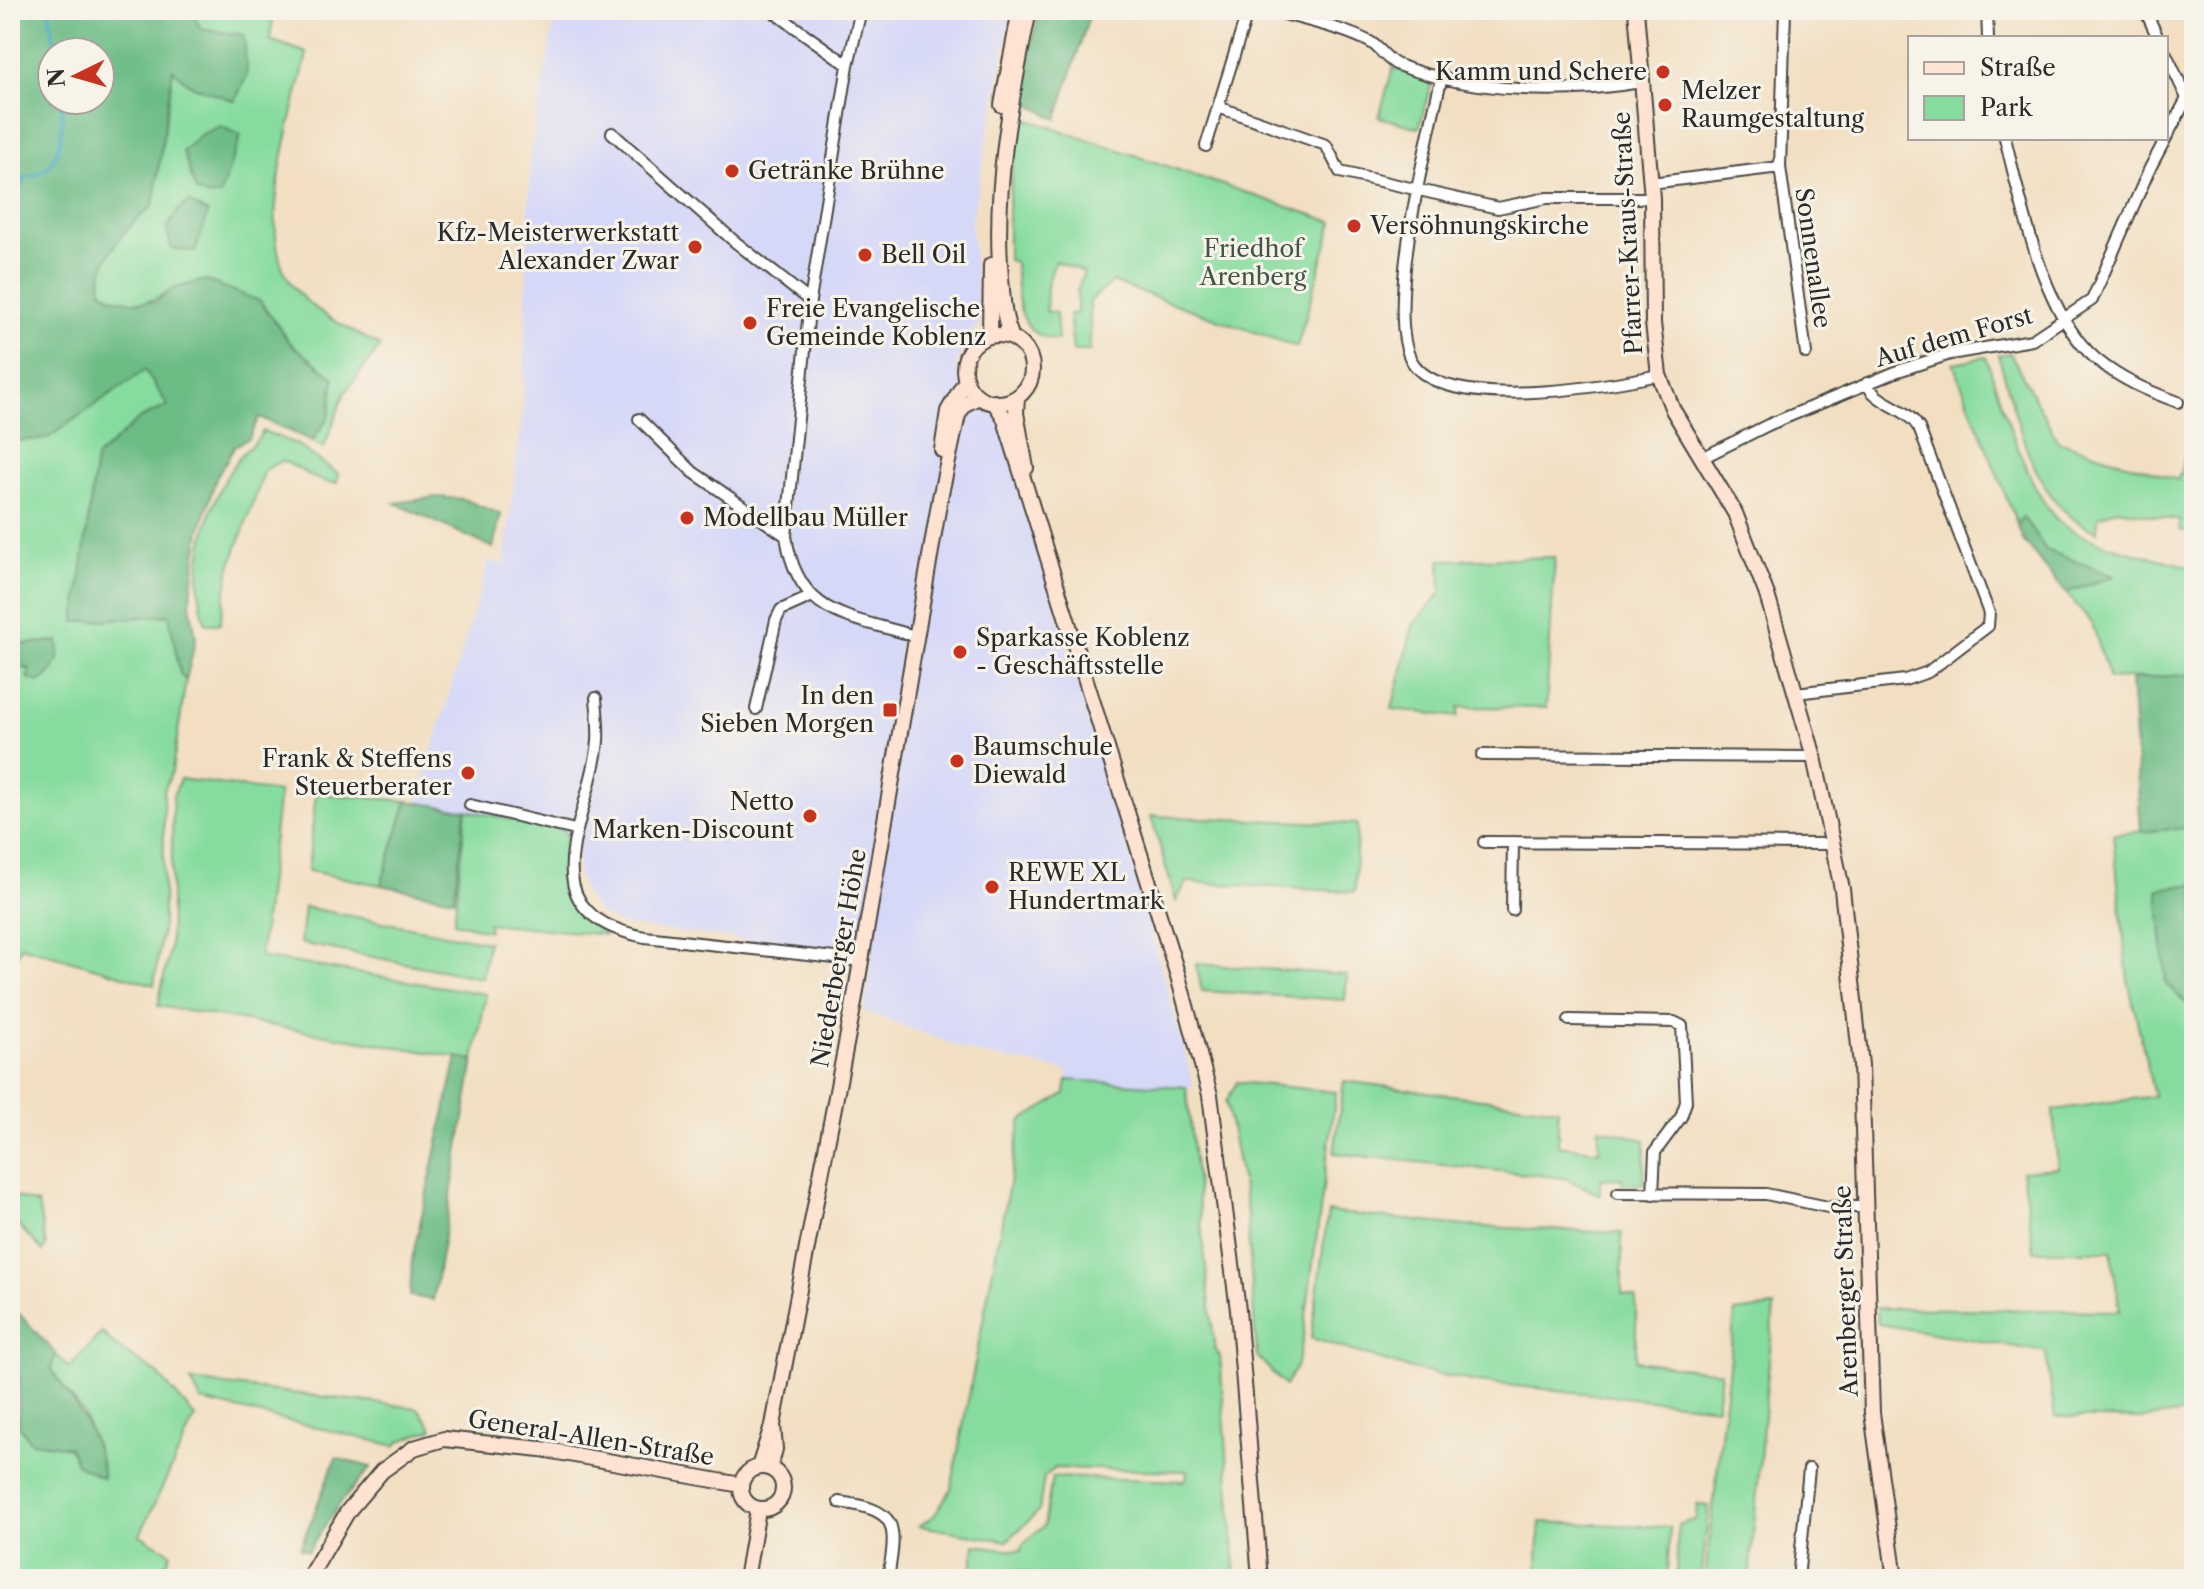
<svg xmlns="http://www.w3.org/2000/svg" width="2204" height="1589" viewBox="0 0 2204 1589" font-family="'Libre Caslon Text',serif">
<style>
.built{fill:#d6d8f8}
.green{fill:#86dc9f;stroke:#588465;stroke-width:2}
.forest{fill:#6cbc86;stroke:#4c7458;stroke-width:2;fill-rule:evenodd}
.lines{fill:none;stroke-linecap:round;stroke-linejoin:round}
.stream{stroke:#40aabf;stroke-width:4}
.street-casing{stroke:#494642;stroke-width:14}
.secondary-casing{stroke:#494642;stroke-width:18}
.street{stroke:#fff;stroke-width:10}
.secondary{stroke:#fee3d2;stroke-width:14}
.poi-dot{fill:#c8321e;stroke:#f7f3e8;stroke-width:3}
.labels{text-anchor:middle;stroke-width:6;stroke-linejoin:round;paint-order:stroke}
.poi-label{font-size:24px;fill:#2b2b2b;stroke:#f7f3e8;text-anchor:start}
.street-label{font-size:24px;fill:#2b2b2b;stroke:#f7f3e8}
.park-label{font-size:24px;fill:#425748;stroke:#f7f3e8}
</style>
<rect width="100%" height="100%" fill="#f7f3e8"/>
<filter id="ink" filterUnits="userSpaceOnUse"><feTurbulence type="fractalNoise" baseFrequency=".0125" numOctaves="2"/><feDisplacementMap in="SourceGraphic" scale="16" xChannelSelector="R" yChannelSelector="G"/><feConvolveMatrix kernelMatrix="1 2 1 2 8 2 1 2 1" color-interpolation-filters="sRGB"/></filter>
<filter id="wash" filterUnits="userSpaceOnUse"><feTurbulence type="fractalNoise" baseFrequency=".006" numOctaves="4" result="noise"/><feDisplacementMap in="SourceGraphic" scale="32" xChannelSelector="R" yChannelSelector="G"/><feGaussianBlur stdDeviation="1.8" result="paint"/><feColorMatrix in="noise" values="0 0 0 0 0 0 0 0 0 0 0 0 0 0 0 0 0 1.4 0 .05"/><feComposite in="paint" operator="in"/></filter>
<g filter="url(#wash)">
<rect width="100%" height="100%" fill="#f2dfc2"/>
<!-- built -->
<path class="built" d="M556,10H1012L971,224L980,324L970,333L956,366L969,395L996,410L1126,840L1194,1087L1067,1080L1068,1071L979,1054L864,1011L872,955L622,925L598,913L585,894L577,872L579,835L417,801L489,561L504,565L523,406L530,159Z"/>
<!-- green -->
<path class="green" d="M191,10H274L270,40L307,53C294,114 254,228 290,282C309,312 351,329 380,346L344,394L324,448L312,441L329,417L334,378L290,343L260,301L172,289C149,306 125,308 102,290C96,259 129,223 153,206L173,68L201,29Z
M1393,68L1433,79L1419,128L1379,117Z
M1018,116L1333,222L1297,347L1112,282L1090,301V351H1073L1069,314L1077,313V291L1084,272L1055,261L1047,286L1046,311L1056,313L1058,340C1015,338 1018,294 1015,262L1008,260V209Z
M2010,353L2058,441L2178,480L2190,440L2194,441V533L2179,530L2180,521L2117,509L2098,517L2097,532C2029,505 2018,414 1998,355Z
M1986,357C2000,397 2031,505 2066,527C2103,549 2153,556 2194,568V675L2109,679L2092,623L2066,593L2113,576L2046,550L2023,517L2017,524L1953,363Z
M145,370L168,406L140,418L75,622L170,615L180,673L186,681L172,771L164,791L163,924L154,985L21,946L10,973V663L30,670L58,641L10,645V541L19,505L10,501V441L46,439Z
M263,431L296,444L338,474L337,483C313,484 303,467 281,461L265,470L230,567L220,624H206C188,574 207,500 239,458C247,447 257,444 263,431Z
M1555,557L1546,708L1459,707L1458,717L1392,709L1413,625L1441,593L1440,560Z
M180,779L279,792L260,957L486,994L474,1060L158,1006L170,948L173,796Z
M316,793L407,801L381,885L308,871Z
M466,810L563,830L567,835C558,878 571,911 606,935L488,923L489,931L454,922Z
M1151,816L1357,824L1355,892L1187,882L1176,901Z
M2194,827V884L2159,889L2166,984L2194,1010V1412L2142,1419L2055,1417L2046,1352L1878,1324L1877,1308L2120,1311L2111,1251H2034L2022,1171L2058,1168L2053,1110L2154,1096L2128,980L2113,834Z
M304,907L488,942L482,978L300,943Z
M1196,964L1347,975L1345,1000L1202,991Z
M1067,1080L1186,1087L1215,1350L1220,1356L1236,1579H970L975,1545L1021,1551L1022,1545L1044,1526L1052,1477L1185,1481L1188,1471L1055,1468L1044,1477L1039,1511L1007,1541L919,1526L934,1516L951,1489L1021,1121L1065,1094Z
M1344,1081L1558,1109V1145L1599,1151V1128L1645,1140L1644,1184H1622V1178L1600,1179V1195L1565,1178L1334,1153Z
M1237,1082L1336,1092L1303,1338L1296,1367L1285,1386L1257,1356L1246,1204L1226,1102Z
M10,1195L38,1204L46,1246L43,1251L10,1217Z
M1328,1212L1466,1226L1622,1233V1294L1636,1298V1361L1721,1372L1717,1407L1477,1382L1407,1368L1311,1338Z
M1774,1307L1749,1579H1705L1735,1312Z
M102,1332L113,1344L157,1373L195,1417L140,1535L171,1553L160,1579H10V1385L20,1375L19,1426L102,1464L83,1413L50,1369L56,1354L69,1368Z
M191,1381L418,1408L433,1429L400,1441L396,1446L201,1401Z
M1697,1505L1709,1506L1701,1579H1676L1678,1525L1696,1519Z
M1540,1522L1670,1527L1667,1579H1537Z"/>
<!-- forest -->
<path class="forest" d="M10,10H191L201,29L244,35L247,75L235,101L190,85L173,69L153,206C129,223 96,259 102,290L111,297L132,302H155L172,289L205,280L260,301L290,343L334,378L329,417L312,441L259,417L249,438L235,446L216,478L199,535L190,603L196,638L186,681L180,673L169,615L75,622L96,458L140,418L168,406L145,370L46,439L10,441ZM52,52H100V100H52Z
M1039,10H1091L1057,119L1031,105L1023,91Z
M220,126L241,135L220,195L208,197L196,191L183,151L200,135Z
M189,202L208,213L195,252L171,248L167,228L178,210Z
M437,497L463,499L501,514L493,548L395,503Z
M2023,517L2046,550L2114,576L2066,593L2023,540L2017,524Z
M58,641C62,660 54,672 39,682L27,678L30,669L10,663V645Z
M2194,674V827L2141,832L2131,679Z
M407,801L466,810L454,899L381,885Z
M2194,884V1010L2166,984L2158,889Z
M457,1057L474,1060L433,1300L410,1296L412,1260Z
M10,1304L56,1354L51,1369C74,1402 99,1437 103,1478L77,1465L69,1447L31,1442L19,1426L20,1376L10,1385Z
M336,1458L371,1467L341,1502L308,1551L300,1548Z"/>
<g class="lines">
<!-- stream -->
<path class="stream" d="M49,10L56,52
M10,202L26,177C63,172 63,131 62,100"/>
</g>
</g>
<g filter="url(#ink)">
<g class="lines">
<defs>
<path id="street" d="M771,10L848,65
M861,10L848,65L810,301L786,536C798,619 852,616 918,637
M1271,10C1303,20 1341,27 1370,42C1381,48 1387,61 1398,65C1473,93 1563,95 1641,82
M1987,10L1988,38
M2145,10L2158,38
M2166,54L2187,98
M1442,76C1429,132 1382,317 1413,363C1448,414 1606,386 1659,375
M1218,107L1326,145L1340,172L1498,208L1547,198H1652
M612,133L734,241L810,301
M2005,138C2022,205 2042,313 2096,359C2121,380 2148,391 2178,402
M1206,146L1248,10
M1780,167L1785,10
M1651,183L1780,167L1806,353
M639,419L693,472L786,536
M1704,457L1768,425L1898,371L1950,354L2032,340L2092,300L2150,168L2194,85
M1796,693L1905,680L1928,672L1988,626L1989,613L1919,428C1905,405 1876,405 1867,383
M596,698C597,712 599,727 598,741C591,819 520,912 645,937L862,961
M756,709L776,620L781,610L810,597
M1482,755L1814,757
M470,805L575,830
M1484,842L1834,844
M1512,910L1513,842
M1569,1020L1674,1022L1682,1026L1686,1102L1681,1117L1655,1152L1653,1194
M1618,1193L1766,1194L1828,1207H1865
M839,1502C899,1510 897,1524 888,1579
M1798,1579L1809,1469"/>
<path id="secondary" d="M1636,10L1652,198L1653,323L1659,375L1673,410L1735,513L1767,595L1814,757L1842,889L1861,1065L1872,1413L1895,1579
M1002,105L1019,15
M964 369a34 34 0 1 1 68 0a34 34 0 1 1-68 0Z
M990,336L991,265
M1012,338C1003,318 1003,299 1001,278C993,188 1011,98 1029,10
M1017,397L1016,413L1026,468
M994,402L1004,417L1178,976L1210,1095L1238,1310L1260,1579
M942,450L948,411L966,380
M741 1488a21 21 0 1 1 42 0a21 21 0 1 1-42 0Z
M759,1467L771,1429
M770,1468L775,1449L773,1425L853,1008L940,498L958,415L965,404L979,397
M308,1579L348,1511L382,1471L414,1448L444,1439L541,1449L741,1485
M746,1579L758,1510"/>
</defs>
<!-- street casing -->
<use href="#street" class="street-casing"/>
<!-- secondary casing -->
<use href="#secondary" class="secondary-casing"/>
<!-- street -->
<use href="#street" class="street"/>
<!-- secondary -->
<use href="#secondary" class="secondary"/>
</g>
</g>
<!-- markers -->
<g class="poi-dot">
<circle cx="1663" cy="72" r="8"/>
<circle cx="1665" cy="105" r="8"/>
<circle cx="732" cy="171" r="8"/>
<circle cx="1354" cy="226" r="8"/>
<circle cx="695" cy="247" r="8"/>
<circle cx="865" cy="255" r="8"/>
<circle cx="750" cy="323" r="8"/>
<circle cx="687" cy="518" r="8"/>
<circle cx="960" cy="652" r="8"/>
<rect x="882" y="702" width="16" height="16" rx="4"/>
<circle cx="957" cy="761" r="8"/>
<circle cx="468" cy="773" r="8"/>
<circle cx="810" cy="816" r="8"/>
<circle cx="992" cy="887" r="8"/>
</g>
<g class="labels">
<!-- poi labels -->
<g class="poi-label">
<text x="1647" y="80" text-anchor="end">Kamm und Schere</text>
<text x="1681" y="99">Melzer<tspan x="1681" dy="28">Raumgestaltung</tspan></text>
<text x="748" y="179">Getränke Brühne</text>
<text x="1370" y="234">Versöhnungskirche</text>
<text x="679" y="241" text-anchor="end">Kfz-Meisterwerkstatt<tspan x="679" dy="28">Alexander Zwar</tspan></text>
<text x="881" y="263">Bell Oil</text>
<text x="766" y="317">Freie Evangelische<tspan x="766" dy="28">Gemeinde Koblenz</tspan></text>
<text x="703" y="526">Modellbau Müller</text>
<text x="976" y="646">Sparkasse Koblenz<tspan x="976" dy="28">- Geschäftsstelle</tspan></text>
<text x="874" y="704" text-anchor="end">In den<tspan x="874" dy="28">Sieben Morgen</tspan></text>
<text x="973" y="755">Baumschule<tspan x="973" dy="28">Diewald</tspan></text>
<text x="452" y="767" text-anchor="end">Frank &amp; Steffens<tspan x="452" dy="28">Steuerberater</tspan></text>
<text x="794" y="810" text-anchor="end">Netto<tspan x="794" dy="28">Marken-Discount</tspan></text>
<text x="1008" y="881">REWE XL<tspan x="1008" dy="28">Hundertmark</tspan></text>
</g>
<!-- street labels -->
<g class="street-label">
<text transform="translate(1628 233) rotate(-93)" y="8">Pfarrer-Kraus-Straße</text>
<text transform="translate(1813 258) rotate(82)" y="8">Sonnenallee</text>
<text transform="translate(1954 337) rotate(-16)" y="8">Auf dem Forst</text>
<text transform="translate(839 958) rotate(-80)" y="8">Niederberger Höhe</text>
<text transform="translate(1846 1291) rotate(-92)" y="8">Arenberger Straße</text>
<text transform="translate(591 1438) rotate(9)" y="8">General-Allen-Straße</text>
</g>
<!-- park labels -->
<g class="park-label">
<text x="1253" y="257">Friedhof<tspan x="1253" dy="28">Arenberg</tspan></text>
</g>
</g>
<!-- margin -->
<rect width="2204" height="1589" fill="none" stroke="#f7f3e8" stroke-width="40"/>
<!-- legend -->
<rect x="1908" y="36" width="260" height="104" fill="#f7f3e8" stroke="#a5a39c" stroke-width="2"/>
<rect x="1924" y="62" width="40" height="12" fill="#fee3d2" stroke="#a5a39c" stroke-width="2"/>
<text x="1980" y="76" font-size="24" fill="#2b2b2b">Straße</text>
<rect x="1924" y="96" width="40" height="24" fill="#86dc9f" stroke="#a5a39c" stroke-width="2"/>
<text x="1980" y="116" font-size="24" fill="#2b2b2b">Park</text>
<!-- north arrow -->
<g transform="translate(76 76) rotate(265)"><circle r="38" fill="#f7f3e8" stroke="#a5a39c" stroke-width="2"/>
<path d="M0-6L14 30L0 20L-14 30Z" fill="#c8321e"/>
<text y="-12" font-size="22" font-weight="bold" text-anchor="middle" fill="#2b2b2b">N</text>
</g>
</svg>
